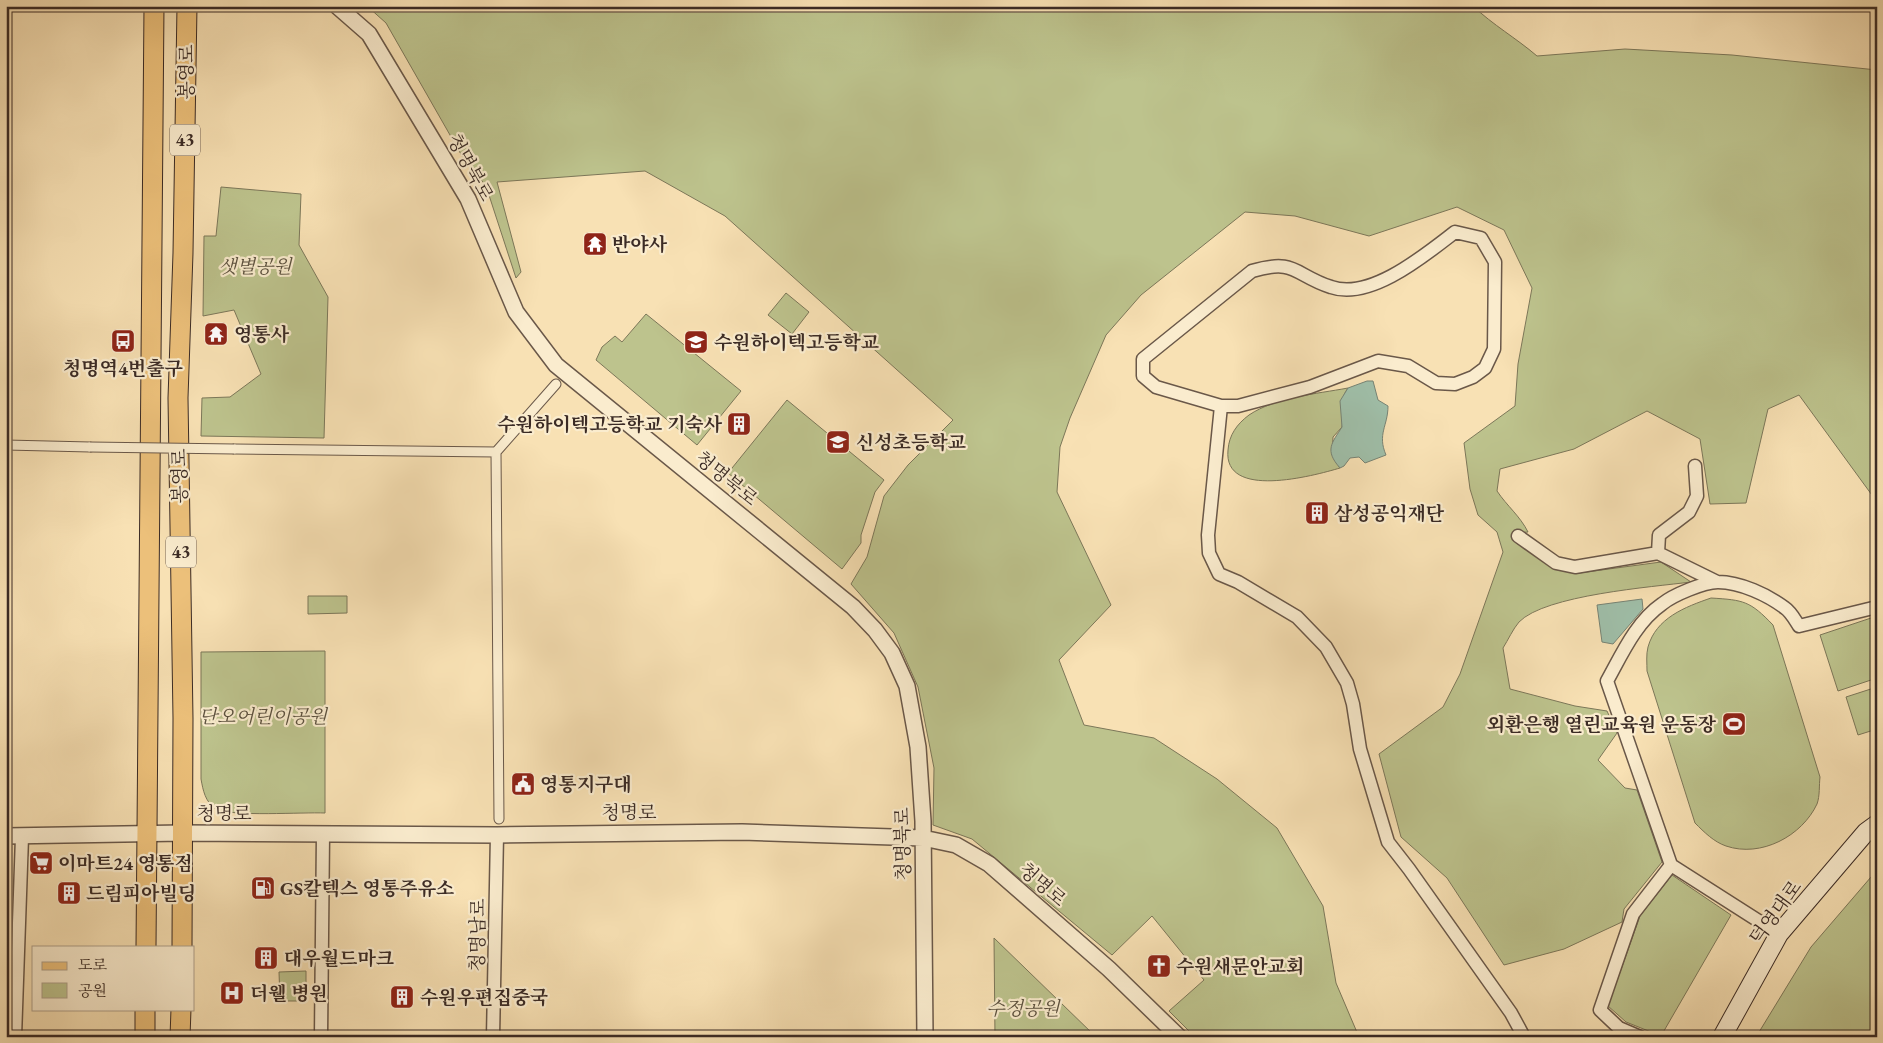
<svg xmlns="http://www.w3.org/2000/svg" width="1883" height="1043" viewBox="0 0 1883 1043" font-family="'EB Garamond','Noto Serif KR',serif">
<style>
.green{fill:#bdc38d;stroke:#7c7759}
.water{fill:#9fbea8;stroke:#778374}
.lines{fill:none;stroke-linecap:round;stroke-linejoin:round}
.pedestrian-casing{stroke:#6a5849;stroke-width:11}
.minor-casing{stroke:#6a5849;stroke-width:15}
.tertiary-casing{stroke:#6a5849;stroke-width:18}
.secondary-casing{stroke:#3b2b25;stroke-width:20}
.primary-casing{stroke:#3b2b25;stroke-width:21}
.pedestrian{stroke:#faecce;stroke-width:9}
.minor{stroke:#faecce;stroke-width:12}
.tertiary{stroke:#faecce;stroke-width:15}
.secondary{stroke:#faecce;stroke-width:18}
.primary{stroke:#ecc07a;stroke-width:19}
.pedestrian-bridge-casing{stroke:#6a5849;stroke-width:11;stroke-linecap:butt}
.pedestrian-bridge{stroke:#faecce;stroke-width:9}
.labels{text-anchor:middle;stroke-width:4.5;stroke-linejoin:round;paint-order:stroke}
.shield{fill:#faecce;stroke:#746558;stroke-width:1}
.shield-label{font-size:18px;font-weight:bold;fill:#3b2b25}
.street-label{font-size:19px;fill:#3b2b25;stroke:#faecce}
.poi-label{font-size:19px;font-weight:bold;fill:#3b2b25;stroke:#faecce;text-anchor:start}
.park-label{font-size:19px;font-style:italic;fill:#5c513f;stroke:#faecce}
</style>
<rect width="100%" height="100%" fill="#f8e1b4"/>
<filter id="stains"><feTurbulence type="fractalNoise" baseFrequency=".004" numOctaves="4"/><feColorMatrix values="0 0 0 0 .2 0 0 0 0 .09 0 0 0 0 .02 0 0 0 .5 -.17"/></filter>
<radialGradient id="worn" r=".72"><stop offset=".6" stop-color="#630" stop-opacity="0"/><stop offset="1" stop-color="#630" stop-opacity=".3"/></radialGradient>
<!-- green -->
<path class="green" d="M367,6H1473C1493,25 1516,38 1537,56L1625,49L1732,55L1877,70V502L1799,395L1768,409L1746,503L1710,504L1700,439L1647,411L1574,449L1500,469L1497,491C1507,506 1520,516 1528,532L1515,533V542L1551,567L1579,573L1661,562L1691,582C1652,587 1545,595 1519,622C1513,629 1508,640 1503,648L1510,689L1575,706L1607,711L1617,733L1598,760L1625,788L1637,790L1662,862L1624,909L1622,922L1564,949L1504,965L1447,878L1401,837L1379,754L1443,707L1460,674L1503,552L1497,532L1478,515L1470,489L1464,443L1515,406L1518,364L1532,288L1504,230L1457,207L1369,236L1295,216L1245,212L1141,295L1106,335L1070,418L1060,447L1057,492L1111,605L1059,660L1084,725L1154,738L1217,779L1277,828L1323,906L1336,983L1359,1037H1195L1169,1011L1204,980L1152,916L1112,955L972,839L933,825L934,768L918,687L894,633L851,584L867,557L884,496L908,465L953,420L725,216L645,171L497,182L521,272L516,278L486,186L462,156L386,23Z
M221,187L301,194L299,245L328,297L324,438L201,436L202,398L230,397L261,374L234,310L203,316L204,236H216Z
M786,293L809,312L792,334L768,315Z
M646,314L741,391L697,445L596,360L602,347L615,336L622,342Z
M1348,388C1338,402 1344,411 1342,427L1333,437L1332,454L1340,468C1313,476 1223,500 1228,450C1229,435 1237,424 1249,415C1276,397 1316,394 1348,388Z
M787,400L884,480L875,492L861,535V543L842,569L728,473Z
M308,596H347V613L308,614Z
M1711,598C1744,600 1750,601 1773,625L1820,777C1819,785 1820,796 1817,804C1802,836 1761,858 1726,846C1714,842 1704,832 1695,823L1647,671C1647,664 1646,654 1648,647C1656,618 1685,607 1711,598Z
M1877,616V678L1838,691L1820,635Z
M325,651V813C303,812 232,817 216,809C205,802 203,790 201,779V652Z
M1877,687V729L1858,735L1846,697Z
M1877,870V1037H1756L1811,947Z
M1672,875L1731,915L1661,1036L1626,1022L1608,1006L1640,916Z
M994,938L1094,1035L1092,1037H995Z
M306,971V1001H280L279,972Z"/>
<!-- water -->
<path class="water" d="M1367,381H1373L1378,400L1388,406C1388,426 1377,434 1386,455L1365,463L1359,457L1350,458L1344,466L1340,468C1324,450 1332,443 1342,427L1340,401L1348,388Z
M1642,599L1643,609L1613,644L1602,642L1597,605Z"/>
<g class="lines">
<defs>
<path id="pedestrian" d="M6,445L90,447
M234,449L496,452
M499,819L496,452L556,384"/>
<path id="minor" d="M1455,232L1481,238L1495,262L1494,349L1485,368L1473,377L1455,384L1436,383L1408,366L1378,361L1310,387L1238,406H1221L1156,387L1143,376V359L1252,271C1296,258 1294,275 1331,287C1370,301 1425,255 1455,232Z
M1221,406L1208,535L1209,553L1219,574L1238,582L1297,617L1326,647L1347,683L1353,704L1360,749L1388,842L1409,869L1511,1013L1524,1037
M1518,536L1556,563L1575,567L1658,553L1717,582
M1658,553L1659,535L1689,512L1697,496L1695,466
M1779,934L1671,865L1607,681C1622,654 1636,622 1662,604C1673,595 1704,582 1718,582C1740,582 1768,595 1785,608C1791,612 1795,620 1799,626L1877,607
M15,1037L22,837
M321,1037L323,834
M493,1037L497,835
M1640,1037L1619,1028L1600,1010L1633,914L1671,865"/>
<path id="tertiary" d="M337,6L369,34L468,199L516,312L556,365L853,607L875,630L892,653L907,686L918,747L923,821L925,1037
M6,836L182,833L497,835L742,832L923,838L956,845L989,864L1109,969L1179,1037"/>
<path id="secondary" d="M1722,1037L1779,934L1866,832L1877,824"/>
<path id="primary" d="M146,947L154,6
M182,947L183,718L178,398L183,253L187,6
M145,1037V1009
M180,1037L181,1009"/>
</defs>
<!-- pedestrian casing -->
<use href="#pedestrian" class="pedestrian-casing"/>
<!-- minor casing -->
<use href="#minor" class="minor-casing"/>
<!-- tertiary casing -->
<use href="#tertiary" class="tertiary-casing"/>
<!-- secondary casing -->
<use href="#secondary" class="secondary-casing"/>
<!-- primary casing -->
<use href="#primary" class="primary-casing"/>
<!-- pedestrian -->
<use href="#pedestrian" class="pedestrian"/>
<!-- minor -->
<use href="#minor" class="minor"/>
<!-- tertiary -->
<use href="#tertiary" class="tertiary"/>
<!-- secondary -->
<use href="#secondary" class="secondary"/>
<!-- primary -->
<use href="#primary" class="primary"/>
<defs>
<path id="pedestrian-bridge" d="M90,447L234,449"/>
</defs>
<!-- pedestrian-bridge casing -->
<use href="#pedestrian-bridge" class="pedestrian-bridge-casing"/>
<!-- pedestrian-bridge -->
<use href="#pedestrian-bridge" class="pedestrian-bridge"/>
</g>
<!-- icons -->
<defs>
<symbol id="temple-square" viewBox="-11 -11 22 22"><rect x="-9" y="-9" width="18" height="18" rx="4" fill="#8f2418" stroke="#faecce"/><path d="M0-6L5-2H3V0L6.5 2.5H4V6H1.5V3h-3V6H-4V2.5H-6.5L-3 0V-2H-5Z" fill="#fff"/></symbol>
<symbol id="bus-square" viewBox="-11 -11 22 22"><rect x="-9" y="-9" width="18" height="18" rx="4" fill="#8f2418" stroke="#faecce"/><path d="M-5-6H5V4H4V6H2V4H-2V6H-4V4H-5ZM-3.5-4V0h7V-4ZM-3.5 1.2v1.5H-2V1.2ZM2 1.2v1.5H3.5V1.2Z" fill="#fff"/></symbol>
<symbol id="school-square" viewBox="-11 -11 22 22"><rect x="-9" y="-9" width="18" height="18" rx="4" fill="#8f2418" stroke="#faecce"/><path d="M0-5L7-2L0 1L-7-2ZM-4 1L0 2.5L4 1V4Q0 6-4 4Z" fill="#fff"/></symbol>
<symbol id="building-square" viewBox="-11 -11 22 22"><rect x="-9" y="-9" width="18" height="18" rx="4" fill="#8f2418" stroke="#faecce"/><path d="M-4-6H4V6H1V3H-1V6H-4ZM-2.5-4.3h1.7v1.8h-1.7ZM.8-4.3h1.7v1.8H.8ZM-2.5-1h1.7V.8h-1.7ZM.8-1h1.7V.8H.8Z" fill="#fff"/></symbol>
<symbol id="stadium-square" viewBox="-11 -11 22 22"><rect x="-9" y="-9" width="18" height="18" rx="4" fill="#8f2418" stroke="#faecce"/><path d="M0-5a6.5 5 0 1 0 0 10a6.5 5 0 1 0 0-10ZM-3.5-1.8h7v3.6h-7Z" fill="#fff"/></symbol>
<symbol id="civic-square" viewBox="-11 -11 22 22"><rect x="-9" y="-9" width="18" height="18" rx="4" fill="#8f2418" stroke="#faecce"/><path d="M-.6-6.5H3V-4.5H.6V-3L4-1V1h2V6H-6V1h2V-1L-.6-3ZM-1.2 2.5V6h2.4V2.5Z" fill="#fff"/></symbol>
<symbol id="supermarket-square" viewBox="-11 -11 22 22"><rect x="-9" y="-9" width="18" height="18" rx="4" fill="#8f2418" stroke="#faecce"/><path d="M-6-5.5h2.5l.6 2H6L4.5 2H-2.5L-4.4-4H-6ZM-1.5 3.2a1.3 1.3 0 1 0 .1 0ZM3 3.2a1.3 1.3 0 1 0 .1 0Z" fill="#fff"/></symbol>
<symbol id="fuel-square" viewBox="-11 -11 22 22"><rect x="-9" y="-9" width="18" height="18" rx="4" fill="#8f2418" stroke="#faecce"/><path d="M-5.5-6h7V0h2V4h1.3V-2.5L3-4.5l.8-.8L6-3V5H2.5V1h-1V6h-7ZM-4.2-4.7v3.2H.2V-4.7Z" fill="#fff"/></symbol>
<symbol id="church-square" viewBox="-11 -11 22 22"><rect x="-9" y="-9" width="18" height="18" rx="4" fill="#8f2418" stroke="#faecce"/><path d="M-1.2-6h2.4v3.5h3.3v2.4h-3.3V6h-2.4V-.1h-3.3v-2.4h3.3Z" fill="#fff"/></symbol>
<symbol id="hospital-square" viewBox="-11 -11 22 22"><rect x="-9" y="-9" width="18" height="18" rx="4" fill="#8f2418" stroke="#faecce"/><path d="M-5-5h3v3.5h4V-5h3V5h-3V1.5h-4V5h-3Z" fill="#fff"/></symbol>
</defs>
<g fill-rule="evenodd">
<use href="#temple-square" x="581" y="230" width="28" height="28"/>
<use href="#temple-square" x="202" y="320" width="28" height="28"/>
<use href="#bus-square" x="109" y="327" width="28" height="28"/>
<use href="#school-square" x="682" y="328" width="28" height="28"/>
<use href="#building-square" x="725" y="410" width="28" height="28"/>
<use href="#school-square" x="824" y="428" width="28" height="28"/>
<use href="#building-square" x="1303" y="499" width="28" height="28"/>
<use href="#stadium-square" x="1720" y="710" width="28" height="28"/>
<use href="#civic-square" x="509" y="770" width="28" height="28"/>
<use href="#supermarket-square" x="27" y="849" width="28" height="28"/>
<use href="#fuel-square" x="249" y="874" width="28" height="28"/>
<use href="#building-square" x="55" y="879" width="28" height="28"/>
<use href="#building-square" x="252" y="944" width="28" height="28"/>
<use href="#church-square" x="1145" y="952" width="28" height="28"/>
<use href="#hospital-square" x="218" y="979" width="28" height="28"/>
<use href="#building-square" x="388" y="983" width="28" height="28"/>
</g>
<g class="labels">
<!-- shield labels -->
<g class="shield">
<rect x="170" y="124.5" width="30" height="31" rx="4"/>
<rect x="166" y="536.5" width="30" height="31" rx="4"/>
</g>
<g class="shield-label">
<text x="185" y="146">43</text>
<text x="181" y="558">43</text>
</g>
<!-- street labels -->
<g class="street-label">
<text transform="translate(186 72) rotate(-90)" y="7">봉영로</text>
<text transform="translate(471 167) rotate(61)" y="7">청명북로</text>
<text transform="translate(179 476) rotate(-91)" y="7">봉영로</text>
<text transform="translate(727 478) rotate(39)" y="7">청명북로</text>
<text x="629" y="819">청명로</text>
<text x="224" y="820">청명로</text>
<text transform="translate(902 844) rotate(-91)" y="7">청명북로</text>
<text transform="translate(1043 884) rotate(41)" y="7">청명로</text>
<text transform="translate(1775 912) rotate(-54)" y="7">덕영대로</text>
<text transform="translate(477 935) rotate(-89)" y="7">청명남로</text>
</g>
<!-- poi labels -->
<g class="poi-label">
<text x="612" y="251">반야사</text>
<text x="234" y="341">영통사</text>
<text x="714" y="349">수원하이텍고등학교</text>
<text x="123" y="375" text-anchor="middle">청명역4번출구</text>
<text x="722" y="431" text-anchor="end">수원하이텍고등학교 기숙사</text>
<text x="856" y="449">신성초등학교</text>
<text x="1334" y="520">삼성공익재단</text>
<text x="1716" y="731" text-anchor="end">외환은행 열린교육원 운동장</text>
<text x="540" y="791">영통지구대</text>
<text x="58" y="870">이마트24 영통점</text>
<text x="280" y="895">GS칼텍스 영통주유소</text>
<text x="86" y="900">드림피아빌딩</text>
<text x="284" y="965">대우월드마크</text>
<text x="1176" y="973">수원새문안교회</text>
<text x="250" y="1000">더웰 병원</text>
<text x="420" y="1004">수원우편집중국</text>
</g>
<!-- park labels -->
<g class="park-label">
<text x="255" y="273">샛별공원</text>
<text x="263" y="723">단오어린이공원</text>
<text x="1023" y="1015">수정공원</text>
</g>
</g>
<!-- margin -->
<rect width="1883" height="1043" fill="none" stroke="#f8e1b4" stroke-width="25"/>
<rect x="8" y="8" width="1868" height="1028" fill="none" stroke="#3b2b25" stroke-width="2.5"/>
<rect x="12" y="12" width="1858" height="1018" fill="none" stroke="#3b2b25"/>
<!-- legend -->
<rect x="32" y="946" width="162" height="65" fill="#faecce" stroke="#ae9f8a"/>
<rect x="42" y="962" width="25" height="8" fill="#ecc07a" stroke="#ae9f8a"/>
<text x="78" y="970" font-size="15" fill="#3b2b25">도로</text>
<rect x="42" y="983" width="25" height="15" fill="#bdc38d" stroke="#ae9f8a"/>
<text x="78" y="996" font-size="15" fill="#3b2b25">공원</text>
<rect width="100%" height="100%" filter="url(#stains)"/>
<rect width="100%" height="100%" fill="url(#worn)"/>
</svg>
